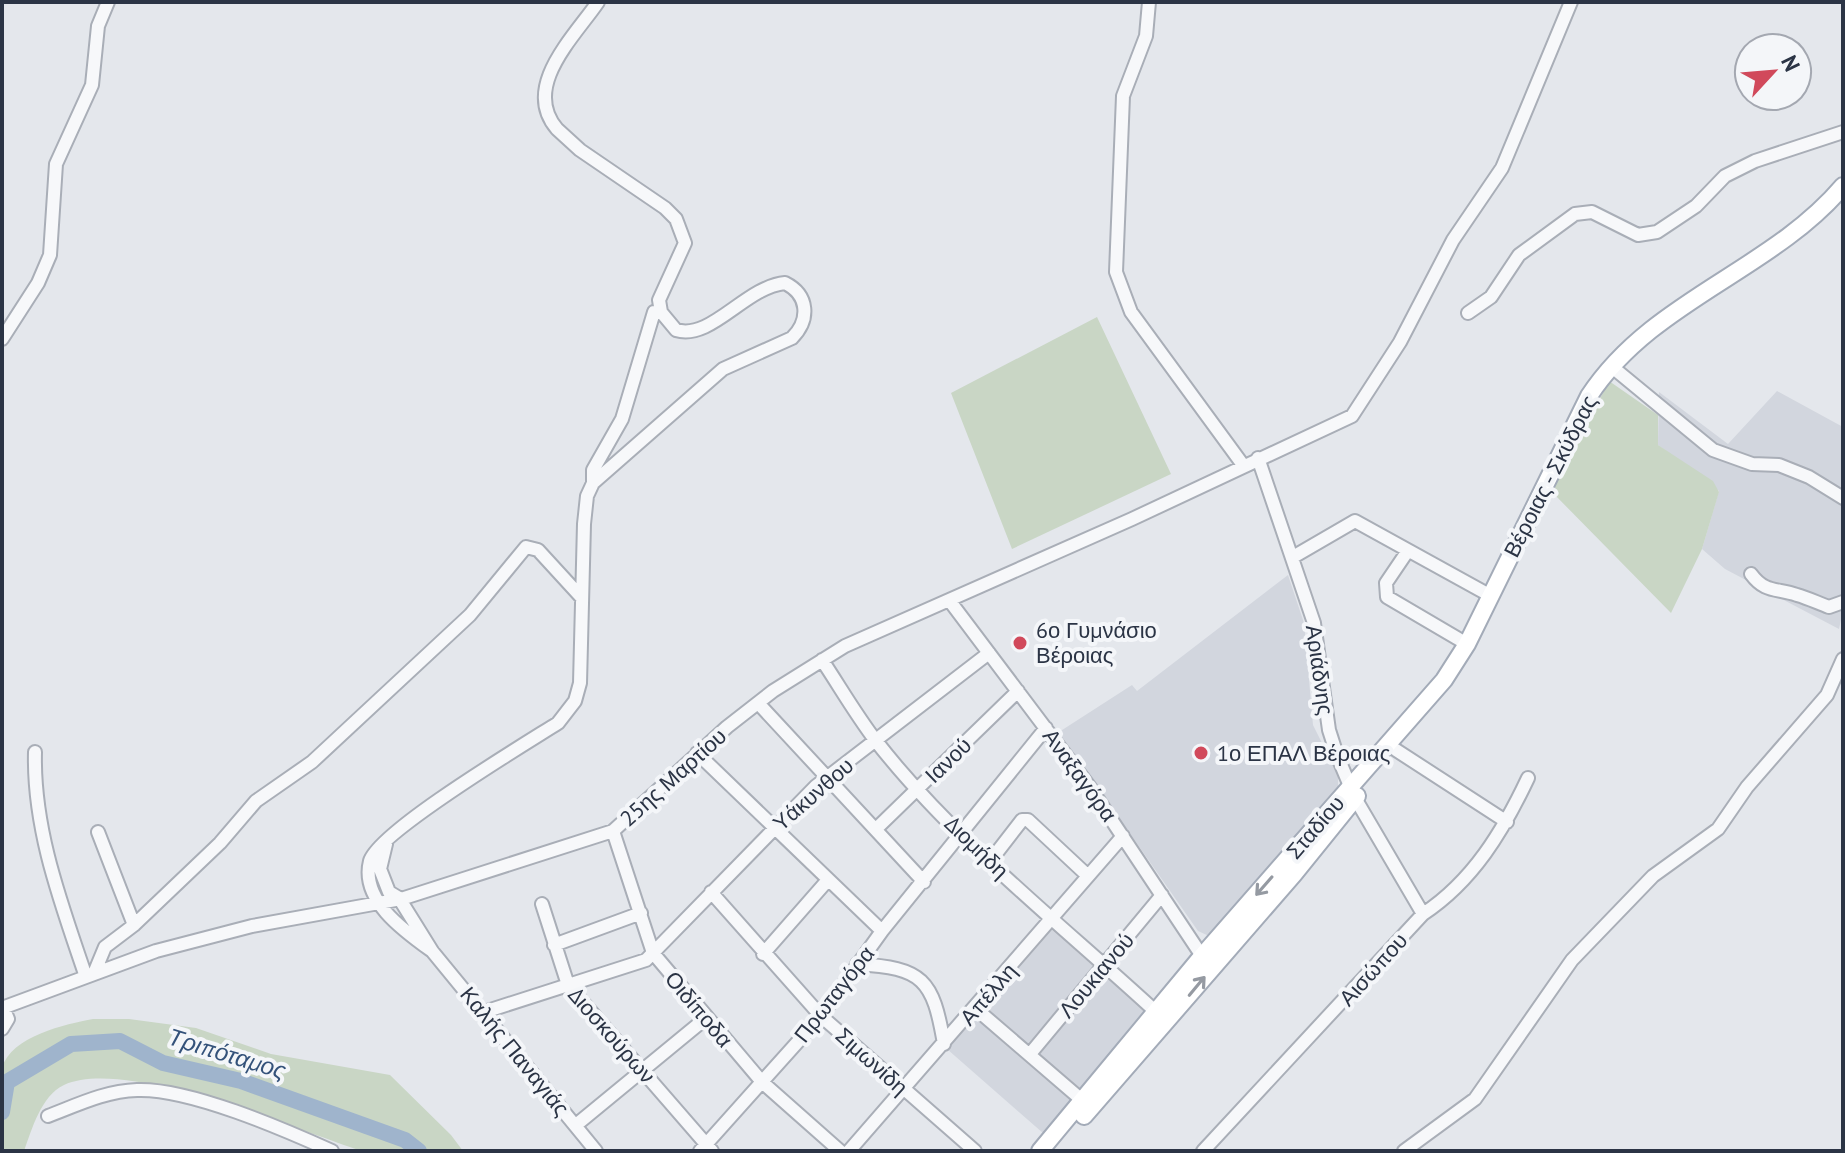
<svg xmlns="http://www.w3.org/2000/svg" width="1845" height="1153" viewBox="0 0 1845 1153" font-family="'PT Sans',sans-serif">
<style>
.built{fill:#d2d6de}
.green{fill:#c9d6c5}
.lines{fill:none;stroke-linecap:round;stroke-linejoin:round}
.river{stroke:#9fb4cc;stroke-width:16}
.minor-casing{stroke:#a9aeb7;stroke-width:16}
.major-casing{stroke:#a3abb8;stroke-width:20}
.minor{stroke:#f7f8fa;stroke-width:12}
.major{stroke:#fff;stroke-width:16}
.oneway{stroke:#959aa2}
.poi-dot{fill:#d1495b;stroke:#f4f6f9;stroke-width:3}
.labels{text-anchor:middle;stroke-width:8;stroke-linejoin:round;paint-order:stroke}
.street-label{font-size:22px;fill:#2b3445;stroke:#f4f6f9}
.poi-label{font-size:22px;fill:#2b3445;stroke:#f4f6f9;text-anchor:start}
.water-label{font-size:24px;font-style:italic;fill:#34527a;stroke:#f4f6f9}
</style>
<rect width="100%" height="100%" fill="#e4e7ec"/>
<!-- built -->
<path class="built" d="M1777,391L1843,427V610L1839,629L1725,569L1702,549L1719,491L1658,445L1659,392L1728,444Z
M1288,575L1304,623L1313,725L1338,775V789L1209,936L1198,931L1059,732L1132,685L1137,691Z
M1051,929L1147,1013L1043,1133L947,1049Z"/>
<!-- green -->
<path class="green" d="M1097,317L1171,474L1012,549L951,393Z
M1609,381L1658,415V445L1713,481L1719,492L1702,549L1671,613L1552,492Z
M93,1019H129L196,1028L271,1054L390,1075L451,1135L463,1151C438,1151 379,1153 359,1150C294,1129 126,1057 64,1085C41,1096 32,1129 24,1151H2C2,1129 0,1089 2,1068C11,1036 66,1024 93,1019Z"/>
<g class="lines">
<!-- river -->
<path class="river" d="M2,1112L7,1082L71,1044L120,1041L163,1063L241,1081L405,1140L419,1151"/>
<defs>
<path id="minor" d="M1149,2L1146,36L1123,96L1116,272L1131,312L1243,465
M1468,313L1491,297L1519,255L1575,214L1592,212L1638,235L1657,232L1696,206L1725,176L1755,161L1843,132
M2,339L38,283L50,255L56,164L92,85L98,26L108,2
M1611,366L1713,450L1752,464L1779,465L1809,477L1843,498
M1258,458L1314,623L1329,730L1337,755L1355,798L1423,914
M593,483V470L622,419L654,312H661
M1407,552L1386,583L1387,597L1467,644
M1293,557L1355,521L1491,596
M1751,574C1765,593 1776,588 1797,595C1808,598 1818,603 1829,607L1843,602
M949,600L1089,786L1202,956
M822,660C840,687 856,715 876,741C953,840 1064,927 1156,1012
M758,703L924,882
M1396,750L1507,822
M35,752C33,829 61,903 85,974
M697,753L882,931
M877,828L1018,691
M613,831L653,953L762,1082L840,1151
M98,832L134,925
M386,844L380,869L389,892L399,898L432,951L596,1151
M991,860L1022,820H1028L1088,876
M711,892L821,1016L975,1151
M542,904L568,985L712,1151
M554,945L641,913
M432,951C404,931 360,900 370,861C378,832 525,744 558,723L575,701L580,683L584,524L587,496L593,483L723,369L792,338C810,320 809,295 785,283C745,287 711,341 676,330L661,312L659,300L685,243L676,219L665,208L580,150L557,129C521,87 574,37 598,2
M763,954L827,881
M857,964C923,968 933,979 944,1044
M95,971L105,947L134,925L220,843L256,801L312,762L470,615L526,547L538,550L582,598
M2,1008L156,951L252,926L401,899L613,831L727,727L773,691L845,646L1132,519L1352,416L1400,342L1453,240L1502,168L1571,2
M975,1008L1083,1101
M484,1012L646,960L816,786L989,653
M2,1029L8,1019L3,1007
M1030,1054L1162,895
M48,1116C77,1105 105,1091 137,1090C189,1088 283,1129 332,1151
M576,1125L706,1018
M700,1151L821,1016L882,931L1046,728
M849,1151L1123,836
M1203,1151L1423,914C1473,881 1503,831 1528,778
M1404,1151L1475,1099L1572,960L1653,876L1718,829L1747,787L1827,695L1843,659"/>
<path id="major" d="M1084,1116L1294,874L1357,796
M1040,1151L1202,956L1444,680L1467,644L1589,396C1652,300 1771,271 1843,186"/>
</defs>
<!-- minor casing -->
<use href="#minor" class="minor-casing"/>
<!-- major casing -->
<use href="#major" class="major-casing"/>
<!-- minor -->
<use href="#minor" class="minor"/>
<!-- major -->
<use href="#major" class="major"/>
</g>
<!-- one-way arrows -->
<defs><path id="oneway-shaft" d="M-6 0H5M1.5-3L5.5 0L1.5 3" fill="none" stroke-width="1.6" stroke-linecap="round" stroke-linejoin="round" transform="scale(2)"/></defs>
<g class="oneway">
<use href="#oneway-shaft" transform="translate(1264 886) rotate(131)"/>
<use href="#oneway-shaft" transform="translate(1197 986) rotate(-50)"/>
</g>
<!-- markers -->
<g class="poi-dot">
<circle cx="1020" cy="643" r="8"/>
<circle cx="1201" cy="753" r="8"/>
</g>
<g class="labels">
<!-- street labels -->
<g class="street-label">
<text transform="translate(1550 476) rotate(-63)" y="8">Βέροιας - Σκύδρας</text>
<text transform="translate(1320 670) rotate(82)" y="8">Αριάδνης</text>
<text transform="translate(948 760) rotate(-44)" y="8">Ιανού</text>
<text transform="translate(1080 775) rotate(54)" y="8">Αναξαγόρα</text>
<text transform="translate(673 777) rotate(-42)" y="8">25ης Μαρτίου</text>
<text transform="translate(813 794) rotate(-41)" y="8">Υάκυνθου</text>
<text transform="translate(1315 827) rotate(-49)" y="8">Σταδίου</text>
<text transform="translate(977 847) rotate(44)" y="8">Διομήδη</text>
<text transform="translate(1373 969) rotate(-48)" y="8">Αισώπου</text>
<text transform="translate(1096 975) rotate(-50)" y="8">Λουκιανού</text>
<text transform="translate(834 994) rotate(-52)" y="8">Πρωταγόρα</text>
<text transform="translate(988 994) rotate(-49)" y="8">Απέλλη</text>
<text transform="translate(699 1009) rotate(50)" y="8">Οιδίποδα</text>
<text transform="translate(612 1035) rotate(49)" y="8">Διοσκούρων</text>
<text transform="translate(515 1051) rotate(51)" y="8">Καλής Παναγιάς</text>
<text transform="translate(872 1061) rotate(42)" y="8">Σιμωνίδη</text>
</g>
<!-- poi labels -->
<g class="poi-label">
<text x="1036" y="638">6ο Γυμνάσιο<tspan x="1036" dy="25">Βέροιας</tspan></text>
<text x="1217" y="761">1ο ΕΠΑΛ Βέροιας</text>
</g>
<!-- water labels -->
<g class="water-label">
<text transform="translate(227 1054) rotate(17)" y="8">Τριπόταμος</text>
</g>
</g>
<!-- border -->
<rect width="1845" height="1153" fill="none" stroke="#2b3445" stroke-width="8"/>
<!-- north arrow -->
<g transform="translate(1773 72) rotate(64)"><circle r="38" fill="#f4f6f9" stroke="#a4a8b1" stroke-width="2"/>
<path d="M0-6L14 30L0 20L-14 30Z" fill="#d1495b"/>
<text y="-12" font-size="22" font-weight="bold" text-anchor="middle" fill="#2b3445">N</text>
</g>
</svg>
